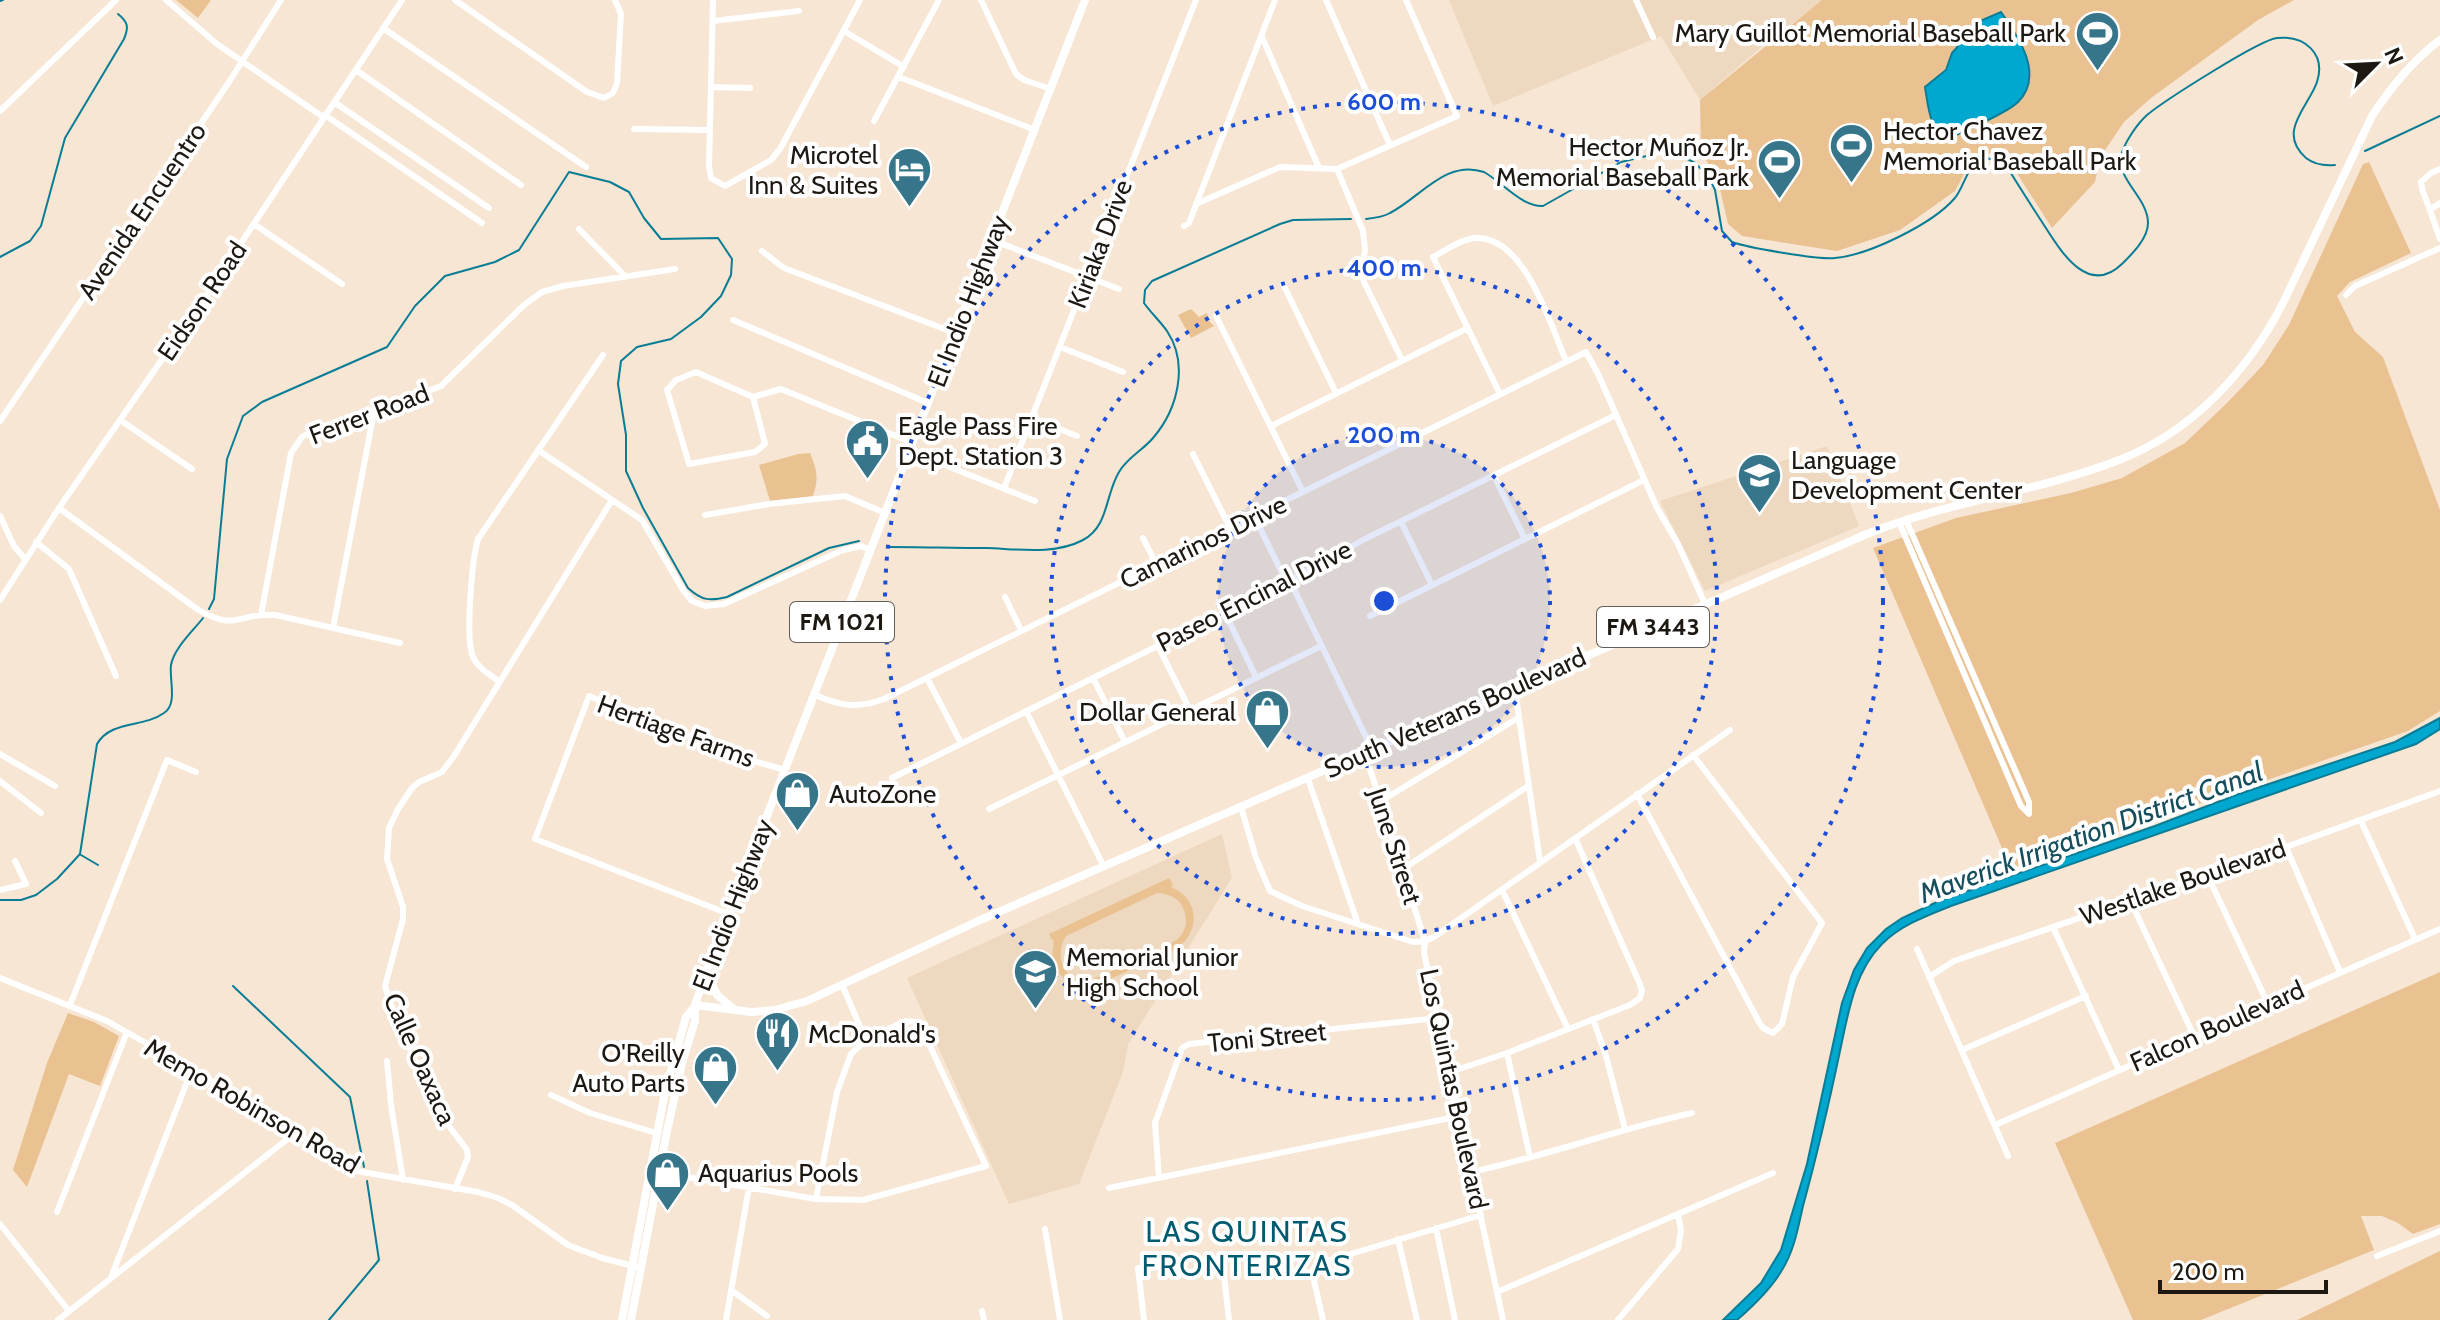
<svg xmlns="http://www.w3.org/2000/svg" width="2440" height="1320" viewBox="0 0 2440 1320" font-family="Cabin,sans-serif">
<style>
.built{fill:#eed8c0}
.green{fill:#eac292;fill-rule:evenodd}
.water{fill:#00a7ce;stroke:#097c96;stroke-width:2}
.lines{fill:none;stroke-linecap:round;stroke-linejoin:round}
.stream{stroke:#097c96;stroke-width:2}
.minor{stroke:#fff;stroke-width:6}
.major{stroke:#fff;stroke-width:8}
.ring{fill:none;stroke:#1d4ed8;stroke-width:4;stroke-dasharray:4 8}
.labels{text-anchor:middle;stroke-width:8;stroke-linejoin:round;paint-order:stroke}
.shield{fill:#fff;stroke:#625d59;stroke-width:2}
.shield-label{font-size:24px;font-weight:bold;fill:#1e1812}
.poi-label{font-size:26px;fill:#1e1812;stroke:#fff;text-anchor:start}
.street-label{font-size:26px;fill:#1e1812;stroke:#fff}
.water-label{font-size:28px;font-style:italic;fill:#174e5e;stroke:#fff}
.quarter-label{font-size:30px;letter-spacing:2px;fill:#005a70;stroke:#fff}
.centre{fill:#1d4ed8;stroke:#fff;stroke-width:4}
.ring-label{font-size:24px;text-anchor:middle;font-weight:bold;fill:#1d4ed8;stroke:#fff;stroke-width:8;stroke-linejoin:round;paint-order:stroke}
</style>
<rect width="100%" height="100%" fill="#f6e6d3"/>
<!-- built -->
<path class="built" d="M1449,0H1823L1760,48L1700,100L1661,36L1493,106Z
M1827,446L1859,526L1705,591L1660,501Z
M1222,834L1232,878L1128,1044L1123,1072L1079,1184L1009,1204L907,978Z"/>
<!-- green -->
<path class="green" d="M176,0H211L198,18Z
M1822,0H2294L2258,20L2151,98L2124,122L2101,156L2095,182L2052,228L2009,161L1997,155L1986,153L1971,161L1955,191L1900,230L1837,251L1742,236L1728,224L1717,176L1701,153L1700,100Z
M2369,162L2411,253L2350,282L2337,296L2355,332L2383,357L2440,510V711L2408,731L2011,869L1873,548L1956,518L2071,493L2122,478L2185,443L2227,403L2263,365L2289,325L2363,164Z
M1191,309L1199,317L1207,313L1209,321L1214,326L1191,338L1178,315Z
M810,453C817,470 819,478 813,496L770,501L759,465L798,454Z
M1169,878L1173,885L1171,887C1200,899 1201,932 1176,949L1097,985L1082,987L1066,981L1057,971L1052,956L1054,940H1052L1049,934ZM1157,893C1176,894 1187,905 1186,924C1184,931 1182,936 1176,940C1167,947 1099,978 1089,980C1063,984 1054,954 1066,936Z
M2440,972V1224L2413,1234L2398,1223L2382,1216H2361L2374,1250L2201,1320H2133L2055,1143Z
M68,1013L94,1022L119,1036L100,1086L69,1074L27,1187L13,1170L47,1063Z
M2440,1251V1320H2297Z"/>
<!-- water -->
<path class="water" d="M2001,12C2018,36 2045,75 2018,102C2006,114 1968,129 1952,137C1929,136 1928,104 1925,87L1946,70L1952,53L1980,21Z
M2440,718V729L2416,744L1951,906C1926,916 1901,925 1882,944C1854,972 1848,1014 1840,1051C1829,1103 1817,1155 1803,1206C1798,1228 1794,1251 1782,1270C1771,1289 1753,1306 1737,1320H1723L1761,1283L1781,1250L1807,1164L1842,1003L1854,970L1867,948L1886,929L1902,918L1939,901L2155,826L2236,795L2395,742Z"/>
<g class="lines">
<!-- stream -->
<path class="stream" d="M0,1L3,0
M2365,151L2440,116
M1366,219C1375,218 1383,217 1390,213C1421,197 1446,159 1484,172C1502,182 1522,207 1543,206L1621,162L1655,154H1678L1695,163L1709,177L1715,190L1722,231L1732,242C1749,248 1819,260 1835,258C1869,255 1932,224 1954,199C1966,186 1966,161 1987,158L2002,163L2009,170C2020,188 2031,205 2042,222C2059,248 2087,299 2123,263C2133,253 2148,238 2148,223C2148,198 2117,180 2121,156C2124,143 2137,124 2147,115C2164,101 2259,40 2277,38C2305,35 2326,54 2317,82C2309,106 2276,132 2306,158C2315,165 2324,166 2335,165
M0,257L30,241L41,226L65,138L124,39C129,27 128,22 118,14
M889,547C921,547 954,548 987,548C1017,549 1055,555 1083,540C1109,526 1105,495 1119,472C1127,458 1143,450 1153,438C1178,409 1189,364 1167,331C1160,321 1151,313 1144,303L1145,290L1152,281L1280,224L1293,220L1351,219
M209,609L214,599L227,459L243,416L262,402L387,347L415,306L445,276L495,262L519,250L569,172L610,182L629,192L644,218L661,239L718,238L732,259L731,275L721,296L701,317L671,339L637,347L621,361L618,384L626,435V471L643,508L688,588C702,601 710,601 727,597L829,548L859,541
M81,855L98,865
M0,900H21L36,895L57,879L80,854L97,744C111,720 143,728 164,713C178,704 169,679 171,665C174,648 193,631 203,618
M233,986L350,1097L364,1167
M329,1320L379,1260L367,1181"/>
<!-- minor -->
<path class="minor" d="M166,0L217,44L323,117
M455,0L587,92L604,98L613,93L617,83L621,14L615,0
M713,0L709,167L711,178L725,186L771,160L780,149L860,0
M981,0L1016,74L1024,80L1051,89
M1326,0L1390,145
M1636,0L1653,37
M713,21L799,11
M383,28L586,167
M844,31L904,67
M1262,37L1319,168
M356,70L521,185
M899,77L1035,130
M711,87L750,88
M334,102L489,208
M0,111L116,0
M325,115L482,223
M874,121L939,0
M634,129L709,130
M1337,169L1363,231L1365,250L1362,268L1364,282L1402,360
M2440,169L2431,173L2421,182L2423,192L2430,210L2440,203
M1196,204L1280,167L1337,169L1457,116L1406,0
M2430,210L2440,239
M254,224L342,284
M1184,226L1189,223L1275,0
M579,229L625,276
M992,240L1119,289
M762,251L784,268L955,333
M1283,284L1336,393
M2346,295L2355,286L2440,248
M1216,316L1303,492
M733,320L928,403
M1060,347L1123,372
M1500,394L1433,257C1446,250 1464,237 1479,238C1526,240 1551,326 1566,361
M753,397L765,444L755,452L689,464L667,390L676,380L696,372L753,397L781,389L913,443
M1032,418L1077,436
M120,420L192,469
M0,421L229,82L281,0
M1271,426L1468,328
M538,450L642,520L683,590L692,601L705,606L724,604L843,550L861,546L870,550
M910,451L1035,501
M1193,454L1230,528
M1494,476L1525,539
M1004,488L1196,0
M59,508L197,609C237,633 238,612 275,615L400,643
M705,515L769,504L845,496L885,513
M0,516L14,546L25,559
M1254,516L1283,575L1293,587L1367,739L1368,763L1425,941L1424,953L1503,1320
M1401,522L1432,585
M1899,522L2021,806L2029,814V802L1906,520
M1143,538L1156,564
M36,542L69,569L116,676
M1005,597L1021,630
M0,600L59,508L210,290L402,0
M1225,613L1256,677
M261,615L291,453L302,437L311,432L379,410L441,386L524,305L542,292L563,286L675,269
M1370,616L1644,480
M333,628L374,412
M1158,646L1190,710
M927,678L961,743
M1093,678L1125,742
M500,682C490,675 478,668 473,657C465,639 472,559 478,539L603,355
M1512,688L1516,697L1540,862
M815,695C841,706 857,709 884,699L1586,352L1599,376L1657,508L1678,544L1705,604
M1026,711L1104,867
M0,754L55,786
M892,778L1300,575L1365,539L1616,415
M1308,779L1358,924
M0,781L41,813
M1637,794L1759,1022L1763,1028L1773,1033L1782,1024L1793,977L1822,923L1693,755
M1381,801L1518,718
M1241,807L1256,858L1270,891L1302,906L1413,942L1425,941L1434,937L1730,730
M989,809L1321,646
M2361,821L2415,939
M2286,847L2340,972
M1403,869L1528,786
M2207,874L2268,1004
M0,890L26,884L15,861
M1502,890L1568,1029
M2130,900L2194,1036
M729,914L535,839L589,696L757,762L785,770
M2053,927L2119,1070
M1917,949L2008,1156
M1929,977L1954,961L2286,847L2440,791
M0,978L107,1021L192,1069L357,1171L478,1192L498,1198L512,1205L568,1245L602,1258L641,1268
M842,985L866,1040
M70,1005L167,760L196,772
M1593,1019L1606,1056L1625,1129
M1962,1050L2086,996
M1507,1053L1530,1157
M387,1061L391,1105L403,1180
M1450,1072L1507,1053L1630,1005L1640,998L1642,990L1639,982L1575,838
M551,1095L590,1113L656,1133
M1995,1125L2440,929
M650,1166L669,1174L816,1199L863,1200L986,1166L922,1029L916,1022L905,1021L866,1040L851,1054L837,1092L816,1199
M1472,1172C1546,1156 1618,1129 1692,1113
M1159,1178L1155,1123L1182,1048L1189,1044L1438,1018
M1109,1188L1460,1116
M455,1189L468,1157L467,1150L446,1122L428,1089L393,1011L385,986L403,919V907L387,859L389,828L398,809L412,788L419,782L442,772L454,756L612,500
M57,1212L127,1032
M0,1224L69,1311
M1436,1228L1455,1320
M1045,1229L1060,1320
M1398,1239L1417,1320
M2377,1256L2440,1231
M1222,1257L1229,1320
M1138,1268L1144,1320
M112,1275L192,1069
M731,1290L767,1316
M1497,1292L1773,1173
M982,1311L984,1320
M58,1320L295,1133
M726,1320L749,1187
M1323,1320L1313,1276V1269L1317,1264L1481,1215
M1618,1320L1678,1249L1681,1230L1678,1215"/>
<!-- major -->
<path class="major" d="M707,973L717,995L734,1009
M695,1005L751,1012L775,1010L807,1001L978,921L1867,534C1949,501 2037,492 2119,460C2192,432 2248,371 2283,303L2372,116C2391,87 2412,61 2440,40
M622,1320L665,1092L686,1017L695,1006
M631,1320L666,1136L682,1063L695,1021V1005L706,972L1085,0"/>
</g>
<!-- distance rings -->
<circle cx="1384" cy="601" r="166" fill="#1d4ed8" fill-opacity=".12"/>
<g class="ring">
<circle cx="1384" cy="601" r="166"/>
<circle cx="1384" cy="601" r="333"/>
<circle cx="1384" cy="601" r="499"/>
</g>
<!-- icons -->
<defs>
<symbol id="stadium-pin" viewBox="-11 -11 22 30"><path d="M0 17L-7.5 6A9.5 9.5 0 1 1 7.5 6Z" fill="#37768a" stroke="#fff"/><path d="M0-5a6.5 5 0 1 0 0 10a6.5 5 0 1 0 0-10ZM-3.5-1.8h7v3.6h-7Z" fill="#fff"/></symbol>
<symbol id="hotel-pin" viewBox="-11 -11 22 30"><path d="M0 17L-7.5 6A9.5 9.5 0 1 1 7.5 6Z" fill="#37768a" stroke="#fff"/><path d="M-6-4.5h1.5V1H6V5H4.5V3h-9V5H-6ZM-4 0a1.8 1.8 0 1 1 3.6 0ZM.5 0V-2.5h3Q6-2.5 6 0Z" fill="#fff"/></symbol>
<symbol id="civic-pin" viewBox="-11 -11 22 30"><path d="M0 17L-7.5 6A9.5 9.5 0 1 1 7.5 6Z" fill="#37768a" stroke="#fff"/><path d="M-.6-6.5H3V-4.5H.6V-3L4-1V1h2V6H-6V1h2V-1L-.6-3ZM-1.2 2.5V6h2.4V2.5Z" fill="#fff"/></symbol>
<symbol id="school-pin" viewBox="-11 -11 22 30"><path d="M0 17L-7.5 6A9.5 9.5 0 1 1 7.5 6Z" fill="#37768a" stroke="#fff"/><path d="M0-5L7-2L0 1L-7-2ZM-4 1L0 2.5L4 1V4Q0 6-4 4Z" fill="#fff"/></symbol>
<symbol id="shop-pin" viewBox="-11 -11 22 30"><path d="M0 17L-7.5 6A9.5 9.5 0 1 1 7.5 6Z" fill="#37768a" stroke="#fff"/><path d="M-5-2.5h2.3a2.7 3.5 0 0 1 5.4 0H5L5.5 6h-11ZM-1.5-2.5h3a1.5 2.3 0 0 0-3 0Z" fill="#fff"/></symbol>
<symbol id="restaurant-pin" viewBox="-11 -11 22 30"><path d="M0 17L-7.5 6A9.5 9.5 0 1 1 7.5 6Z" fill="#37768a" stroke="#fff"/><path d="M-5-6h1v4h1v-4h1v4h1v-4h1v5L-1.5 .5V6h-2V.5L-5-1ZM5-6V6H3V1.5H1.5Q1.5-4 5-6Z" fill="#fff"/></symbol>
</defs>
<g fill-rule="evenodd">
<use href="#stadium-pin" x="2072" y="8" width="51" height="69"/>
<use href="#stadium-pin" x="1826" y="120" width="51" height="69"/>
<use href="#stadium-pin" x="1754" y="136" width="51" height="69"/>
<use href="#hotel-pin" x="884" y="144" width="51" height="69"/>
<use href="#civic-pin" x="842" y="416" width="51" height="69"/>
<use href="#school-pin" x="1734" y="450" width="51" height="69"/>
<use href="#shop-pin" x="1242" y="686" width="51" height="69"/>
<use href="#shop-pin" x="772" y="768" width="51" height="69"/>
<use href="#school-pin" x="1010" y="946" width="51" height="69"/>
<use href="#restaurant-pin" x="752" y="1008" width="51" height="69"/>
<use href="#shop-pin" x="690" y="1042" width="51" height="69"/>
<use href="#shop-pin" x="642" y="1148" width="51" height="69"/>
</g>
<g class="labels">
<!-- shield labels -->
<g class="shield">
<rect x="790" y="602" width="104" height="40" rx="6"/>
<rect x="1597" y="607" width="112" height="40" rx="6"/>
</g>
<g class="shield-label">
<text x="842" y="630">FM 1021</text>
<text x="1653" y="635">FM 3443</text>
</g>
<!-- poi labels -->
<g class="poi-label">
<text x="2066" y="42" text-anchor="end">Mary Guillot Memorial Baseball Park</text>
<text x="1883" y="140">Hector Chavez<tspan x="1883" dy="30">Memorial Baseball Park</tspan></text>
<text x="1749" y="156" text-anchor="end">Hector Muñoz Jr.<tspan x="1749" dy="30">Memorial Baseball Park</tspan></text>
<text x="878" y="164" text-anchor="end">Microtel<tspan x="878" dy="30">Inn &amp; Suites</tspan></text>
<text x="898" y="435">Eagle Pass Fire<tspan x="898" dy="30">Dept. Station 3</tspan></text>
<text x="1791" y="469">Language<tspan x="1791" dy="30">Development Center</tspan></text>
<text x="1236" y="721" text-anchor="end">Dollar General</text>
<text x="829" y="803">AutoZone</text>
<text x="1066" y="966">Memorial Junior<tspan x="1066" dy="30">High School</tspan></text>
<text x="808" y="1043">McDonald's</text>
<text x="685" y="1062" text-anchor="end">O'Reilly<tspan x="685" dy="30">Auto Parts</tspan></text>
<text x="698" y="1182">Aquarius Pools</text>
</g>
<!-- street labels -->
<g class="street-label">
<text transform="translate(142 211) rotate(-56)" y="9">Avenida Encuentro</text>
<text transform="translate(1100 244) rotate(-69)" y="9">Kiriaka Drive</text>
<text transform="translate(202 301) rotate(-56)" y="9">Eidson Road</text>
<text transform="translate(968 301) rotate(-69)" y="9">El Indio Highway</text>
<text transform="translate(369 414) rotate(-21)" y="9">Ferrer Road</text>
<text transform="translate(1203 542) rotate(-26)" y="9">Camarinos Drive</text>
<text transform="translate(1254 596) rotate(-27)" y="9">Paseo Encinal Drive</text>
<text transform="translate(1455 713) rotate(-24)" y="9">South Veterans Boulevard</text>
<text transform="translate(676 731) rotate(20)" y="9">Hertiage Farms</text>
<text transform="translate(1395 846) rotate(72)" y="9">June Street</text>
<text transform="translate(2183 882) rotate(-19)" y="9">Westlake Boulevard</text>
<text transform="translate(733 905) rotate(-69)" y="9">El Indio Highway</text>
<text transform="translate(2217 1026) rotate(-24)" y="9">Falcon Boulevard</text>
<text transform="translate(1267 1037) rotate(-6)" y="9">Toni Street</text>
<text transform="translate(420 1059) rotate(66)" y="9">Calle Oaxaca</text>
<text transform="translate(1454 1089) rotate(78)" y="9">Los Quintas Boulevard</text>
<text transform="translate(252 1106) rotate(30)" y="9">Memo Robinson Road</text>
</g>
<!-- water labels -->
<g class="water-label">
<text transform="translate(2091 832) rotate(-20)" y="10">Maverick Irrigation District Canal</text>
</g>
<!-- quarter labels -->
<g class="quarter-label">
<text x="1247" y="1242">LAS QUINTAS<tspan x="1247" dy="34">FRONTERIZAS</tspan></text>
</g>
</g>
<circle cx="1384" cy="601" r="12" class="centre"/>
<g class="ring-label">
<text x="1384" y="110">600 m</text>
<text x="1384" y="276">400 m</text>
<text x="1384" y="443">200 m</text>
</g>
<!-- north arrow -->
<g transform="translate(2376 64) rotate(66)" stroke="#ffffff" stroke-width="6" paint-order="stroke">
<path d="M0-6L14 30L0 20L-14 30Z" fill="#1e1812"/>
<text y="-12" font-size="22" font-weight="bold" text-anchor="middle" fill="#1e1812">N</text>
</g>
<!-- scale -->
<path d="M2160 1280v12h166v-12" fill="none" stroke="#1e1812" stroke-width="4"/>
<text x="2172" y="1280" font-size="24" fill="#1e1812" stroke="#ffffff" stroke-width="6" paint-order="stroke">200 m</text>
</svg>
